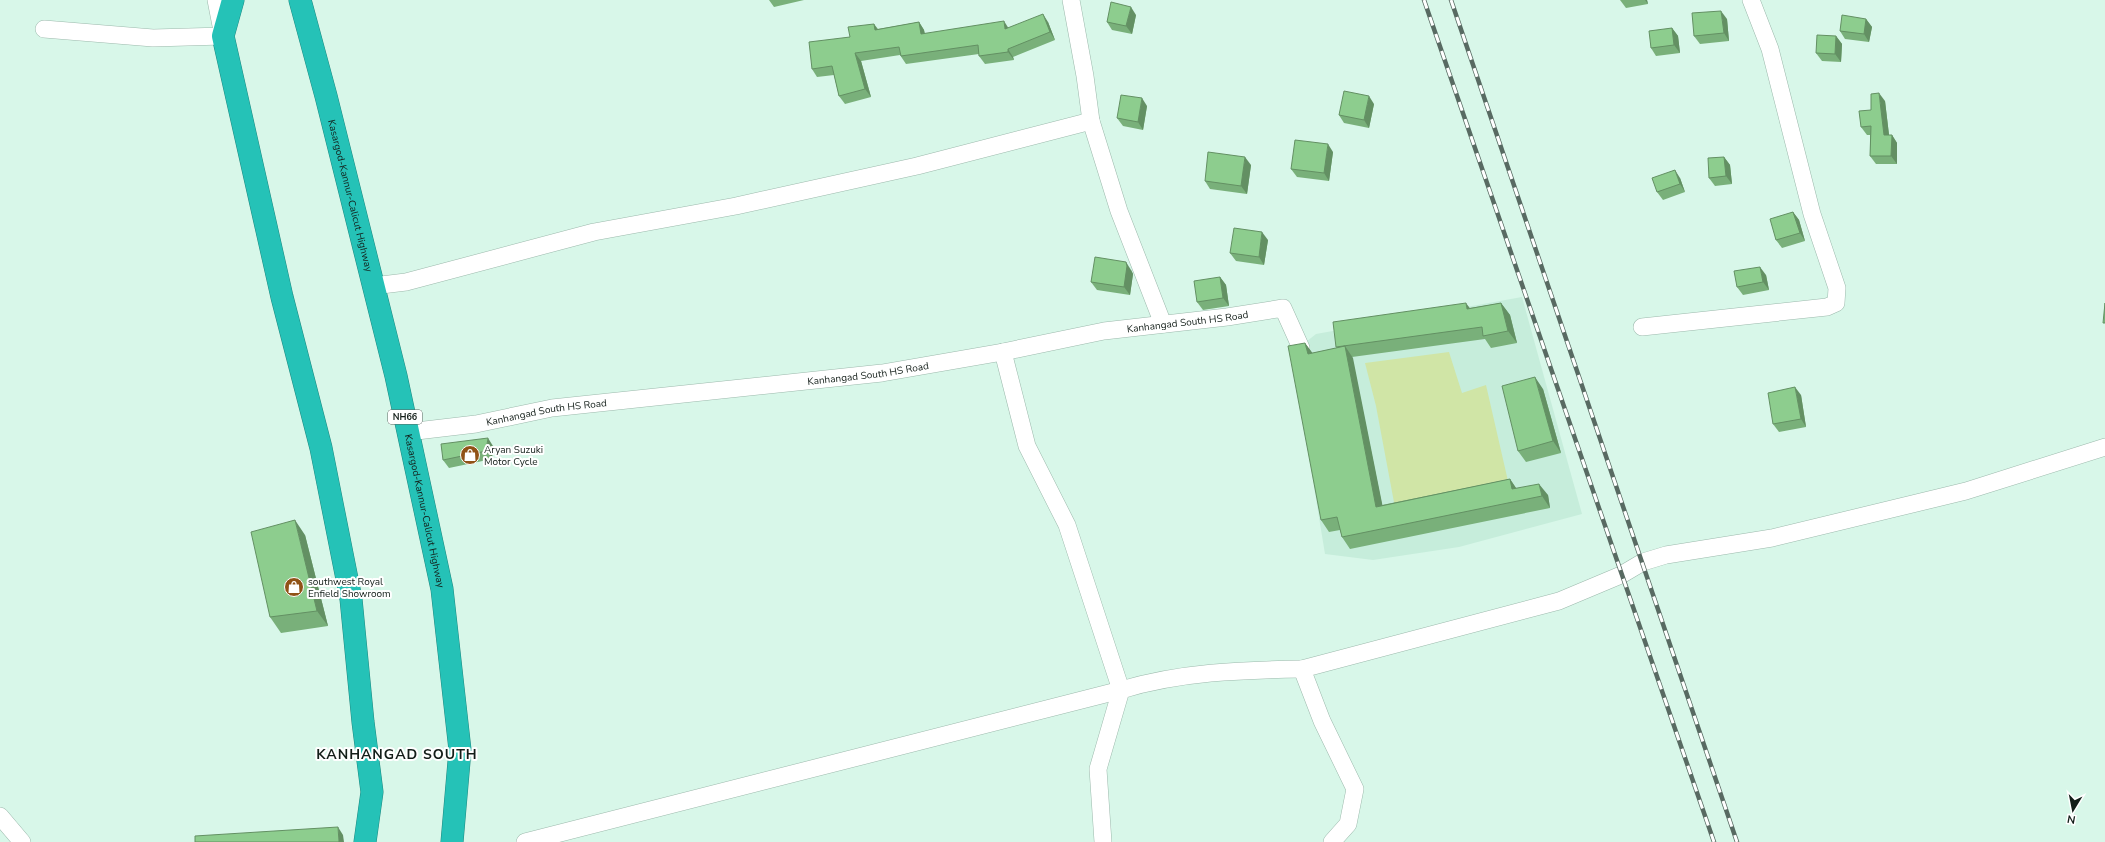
<svg xmlns="http://www.w3.org/2000/svg" width="2105" height="842" viewBox="0 0 2105 842" font-family="'Nunito Sans',sans-serif">
<style>
.built{fill:#c6eddb}
.green{fill:#d0e5a6}
.lines{fill:none;stroke-linecap:round;stroke-linejoin:round}
.minor-casing{stroke:#9cb9ac;stroke-width:18}
.highway-casing{stroke:#1f8980;stroke-width:23}
.minor{stroke:#fff;stroke-width:17}
.highway{stroke:#25c2b7;stroke-width:22}
.rail-casing{stroke:#586a62;stroke-width:4.5}
.rail{stroke:#fff;stroke-width:3;stroke-dasharray:9;stroke-linecap:butt}
.wall{fill:#79b07a}
.shaded-wall{fill:#639063}
.building{fill:#8dcd8e;stroke:#639063}
.labels{text-anchor:middle;stroke-width:4;stroke-linejoin:round;paint-order:stroke}
.shield{fill:#fff;stroke:#5a625e;stroke-width:1}
.shield-label{font-size:9px;font-weight:bold;fill:#131e19}
.street-label{font-size:10px;fill:#131e19;stroke:#fff}
.poi-label{font-size:10px;fill:#131e19;stroke:#fff;text-anchor:start}
.district-label{font-size:14px;font-weight:bold;letter-spacing:1px;fill:#131e19;stroke:#fff}
</style>
<rect width="100%" height="100%" fill="#d8f7e9"/>
<!-- built -->
<path class="built" d="M1522,297L1582,514L1459,547L1373,560L1325,554L1292,353L1316,334Z"/>
<!-- green -->
<path class="green" d="M1449,352L1462,393L1486,385L1508,481L1396,513L1376,406L1365,363Z"/>
<g class="lines">
<defs>
<g id="minor">
<path d="M1071,0L1085,76L1091,121L1119,211L1163,324"/>
<path d="M44,29L153,38L223,36L216,0"/>
<path d="M373,286L406,282L594,232L736,206L917,166L1091,121"/>
<path d="M1642,327L1827,307L1836,303L1837,288L1812,214L1770,49L1751,0"/>
<path d="M1003,352L1027,446L1067,525L1121,690L1098,769L1103,842"/>
<path id="s1" d="M408,432L476,424L552,408L882,373L1003,352L1104,331L1227,317L1283,308L1301,348"/>
<path d="M0,816L22,842"/>
<path d="M525,842L1121,690C1180,672 1241,670 1302,669"/>
<path d="M1332,842L1348,824L1355,789L1322,721L1302,669L1559,601L1621,575L1643,562L1666,555L1772,538L1966,491L2105,447"/>
</g>
<g id="highway">
<path d="M233,0L223,36L282,297L321,448L351,599L363,722L372,792L365,842"/>
<path id="s2" d="M300,0L326,96L396,376L442,589L460,750L452,842"/>
</g>
</defs>
<!-- minor casing -->
<use href="#minor" class="minor-casing"/>
<!-- highway casing -->
<use href="#highway" class="highway-casing"/>
<!-- minor -->
<use href="#minor" class="minor"/>
<!-- highway -->
<use href="#highway" class="highway"/>
<defs>
<path id="rail" d="M1424,0L1714,842
M1451,0L1737,842"/>
</defs>
<!-- rail casing -->
<use href="#rail" class="rail-casing"/>
<!-- rail -->
<use href="#rail" class="rail"/>
</g>
<!-- wall -->
<path class="wall" d="M769,0H804L774,7Z
M1620,0H1647L1648,4L1626,8Z
M1136,15L1132,34L1112,30L1107,22Z
M1727,19L1729,41L1700,44L1694,36Z
M1866,19L1872,27L1869,42L1845,39L1840,31Z
M919,22L924,30L925,34L1009,28L1048,22L1055,40L1013,57L1014,60L985,64L979,56V54L906,64L900,55L861,61L871,97L845,104L839,96L834,75L817,77L812,69L850,37L874,24L878,29Z
M1672,28L1678,36L1680,53L1656,56L1651,48Z
M1836,36L1842,44L1841,62L1822,61L1816,53Z
M1885,101L1889,135H1892L1897,143V164H1876L1870,156V135H1867L1861,127L1871,110Z
M1374,104L1369,128L1344,123L1339,115Z
M1147,106L1143,130L1123,126L1117,118Z
M1333,152L1329,181L1297,177L1291,169Z
M1724,157L1730,165L1732,184L1715,186L1709,178Z
M1251,165L1247,194L1210,189L1205,181Z
M1680,178L1685,192L1663,200L1657,192Z
M1793,212L1799,220L1805,241L1782,248L1776,240Z
M1268,240L1264,265L1236,261L1230,253Z
M1131,270L1133,274L1130,295L1097,290L1091,282Z
M1766,275L1769,290L1743,295L1737,287Z
M1220,277L1226,285L1229,306L1203,310L1197,302Z
M1501,303L1510,315L1517,343L1491,348L1485,339L1352,357L1382,505L1510,479L1516,488L1548,495L1550,508L1350,549L1342,537L1340,530L1329,532L1321,520L1305,343L1312,353L1337,348L1336,347L1470,308Z
M1543,389L1561,453L1526,462L1518,451Z
M1801,395L1806,427L1779,432L1773,424Z
M493,446L492,459L449,468L443,460Z
M305,535L328,626L281,633L270,617Z"/>
<!-- shaded-wall -->
<path class="shaded-wall" d="M1645,0H1647L1648,4Z
M1131,7L1136,15L1132,34L1126,26Z
M1721,11L1727,19L1729,41L1724,33Z
M1043,14L1048,22L1055,40L1050,32Z
M1866,19L1872,27L1869,42L1864,34Z
M1004,21L1009,29H1005Z
M919,22L924,30L926,42L921,34Z
M874,24L879,32L875,30Z
M1672,28L1678,36L1680,53L1674,45Z
M1836,36L1842,44L1841,62L1835,54Z
M1008,49L1013,57L1014,60L1008,52Z
M855,53L861,61L871,97L865,89Z
M1879,93L1885,101L1890,143L1884,135Z
M1369,96L1374,104L1369,128L1364,120Z
M1142,98L1147,106L1143,130L1138,122Z
M1892,135L1897,143V164L1891,156Z
M1328,144L1333,152L1329,181L1324,173Z
M1245,157L1251,165L1247,194L1241,186Z
M1724,157L1730,165L1732,184L1726,176Z
M1675,170L1680,178L1685,192L1680,184Z
M1793,212L1799,220L1805,241L1800,233Z
M1262,232L1268,240L1264,265L1259,257Z
M1126,262L1131,270L1133,274L1130,295L1124,287Z
M1760,267L1766,275L1769,290L1763,282Z
M1220,277L1226,285L1229,306L1223,298Z
M1466,303L1475,315L1467,309Z
M1501,303L1510,315L1517,343L1508,331Z
M1305,343L1314,355L1308,354Z
M1345,346L1353,358L1385,518L1376,507Z
M1535,377L1543,389L1561,453L1553,441Z
M1795,387L1801,395L1806,427L1801,419Z
M488,438L493,446L492,459L486,451Z
M1510,479L1518,491L1520,501L1512,489Z
M1539,484L1548,495L1550,508L1542,496Z
M295,520L305,535L328,626L317,611Z
M338,827L343,835L344,842H339Z"/>
<!-- building -->
<path class="building" d="M1111,2L1131,7L1126,26L1107,22Z
M1721,11L1724,33L1694,36L1692,13Z
M1043,14L1050,32L1008,49V52L979,56L978,45L901,56L899,47L855,53L865,89L839,96L832,66L812,69L809,42L850,37L848,27L874,24L875,30L919,22L921,34L1004,21L1005,29Z
M1842,15L1866,19L1864,34L1840,31Z
M1672,28L1674,45L1651,48L1649,31Z
M1817,35L1836,36L1835,54L1816,53Z
M1344,91L1369,96L1364,120L1339,115Z
M1879,93L1884,135H1892L1891,156H1870L1871,126L1861,127L1859,111L1871,110V94Z
M1121,95L1142,98L1138,122L1117,118Z
M1295,140L1328,144L1324,173L1291,169Z
M1208,152L1245,157L1241,186L1205,181Z
M1724,157L1726,176L1709,178L1708,158Z
M1675,170L1680,184L1657,192L1652,178Z
M1793,212L1800,233L1776,240L1770,219Z
M1234,228L1262,232L1259,257L1230,253Z
M1095,257L1126,262L1127,266L1124,287L1091,282Z
M1760,267L1763,282L1737,287L1734,271Z
M1220,277L1223,298L1197,302L1194,281Z
M1466,303L1467,309L1501,303L1508,331L1483,336L1482,327L1336,347L1333,322Z
M2105,303V323H2103Z
M1305,343L1308,354L1345,346L1376,507L1510,479L1512,489L1539,484L1542,496L1342,537L1337,517L1321,520L1288,346Z
M1535,377L1553,441L1518,451L1502,386Z
M1795,387L1801,419L1773,424L1768,393Z
M488,438L486,451L443,460L441,444Z
M295,520L317,611L270,617L251,532Z
M338,827L339,842H195V836Z"/>
<!-- icons -->
<defs>
<symbol id="shop-disc" viewBox="-11 -11 22 22"><circle r="9.5" fill="#905216" stroke="#fff"/><path d="M-5-2.5h2.3a2.7 3.5 0 0 1 5.4 0H5L5.5 6h-11ZM-1.5-2.5h3a1.5 2.3 0 0 0-3 0Z" fill="#fff"/></symbol>
</defs>
<g fill-rule="evenodd">
<use href="#shop-disc" x="459" y="444" width="22" height="22"/>
<use href="#shop-disc" x="283" y="576" width="22" height="22"/>
</g>
<g class="labels">
<!-- shield labels -->
<rect class="shield" x="388" y="410" width="34" height="14" rx="3"/>
<g class="shield-label">
<text x="405" y="420">NH66</text>
</g>
<!-- street labels -->
<g class="street-label">
<text dy="4" stroke="none"><textPath href="#s2" startOffset="202">Kasargod-Kannur-Calicut Highway</textPath></text>
<text dy="4" stroke="none"><textPath href="#s1" startOffset="788">Kanhangad South HS Road</textPath></text>
<text dy="4" stroke="none"><textPath href="#s1" startOffset="464">Kanhangad South HS Road</textPath></text>
<text dy="4" stroke="none"><textPath href="#s1" startOffset="140">Kanhangad South HS Road</textPath></text>
<text dy="4" stroke="none"><textPath href="#s2" startOffset="526">Kasargod-Kannur-Calicut Highway</textPath></text>
</g>
<!-- poi labels -->
<g class="poi-label">
<text x="484" y="453">Aryan Suzuki<tspan x="484" dy="12">Motor Cycle</tspan></text>
<text x="308" y="585">southwest Royal<tspan x="308" dy="12">Enfield Showroom</tspan></text>
</g>
<!-- district labels -->
<g class="district-label">
<text x="397" y="759">KANHANGAD SOUTH</text>
</g>
</g>
<!-- north arrow -->
<g transform="translate(2073 810) rotate(190)" stroke="#ffffff" stroke-width="3" paint-order="stroke">
<path d="M0-3L7 15L0 10L-7 15Z" fill="#131e19"/>
<text y="-6" font-size="11" font-weight="bold" text-anchor="middle" fill="#131e19">N</text>
</g>
</svg>
